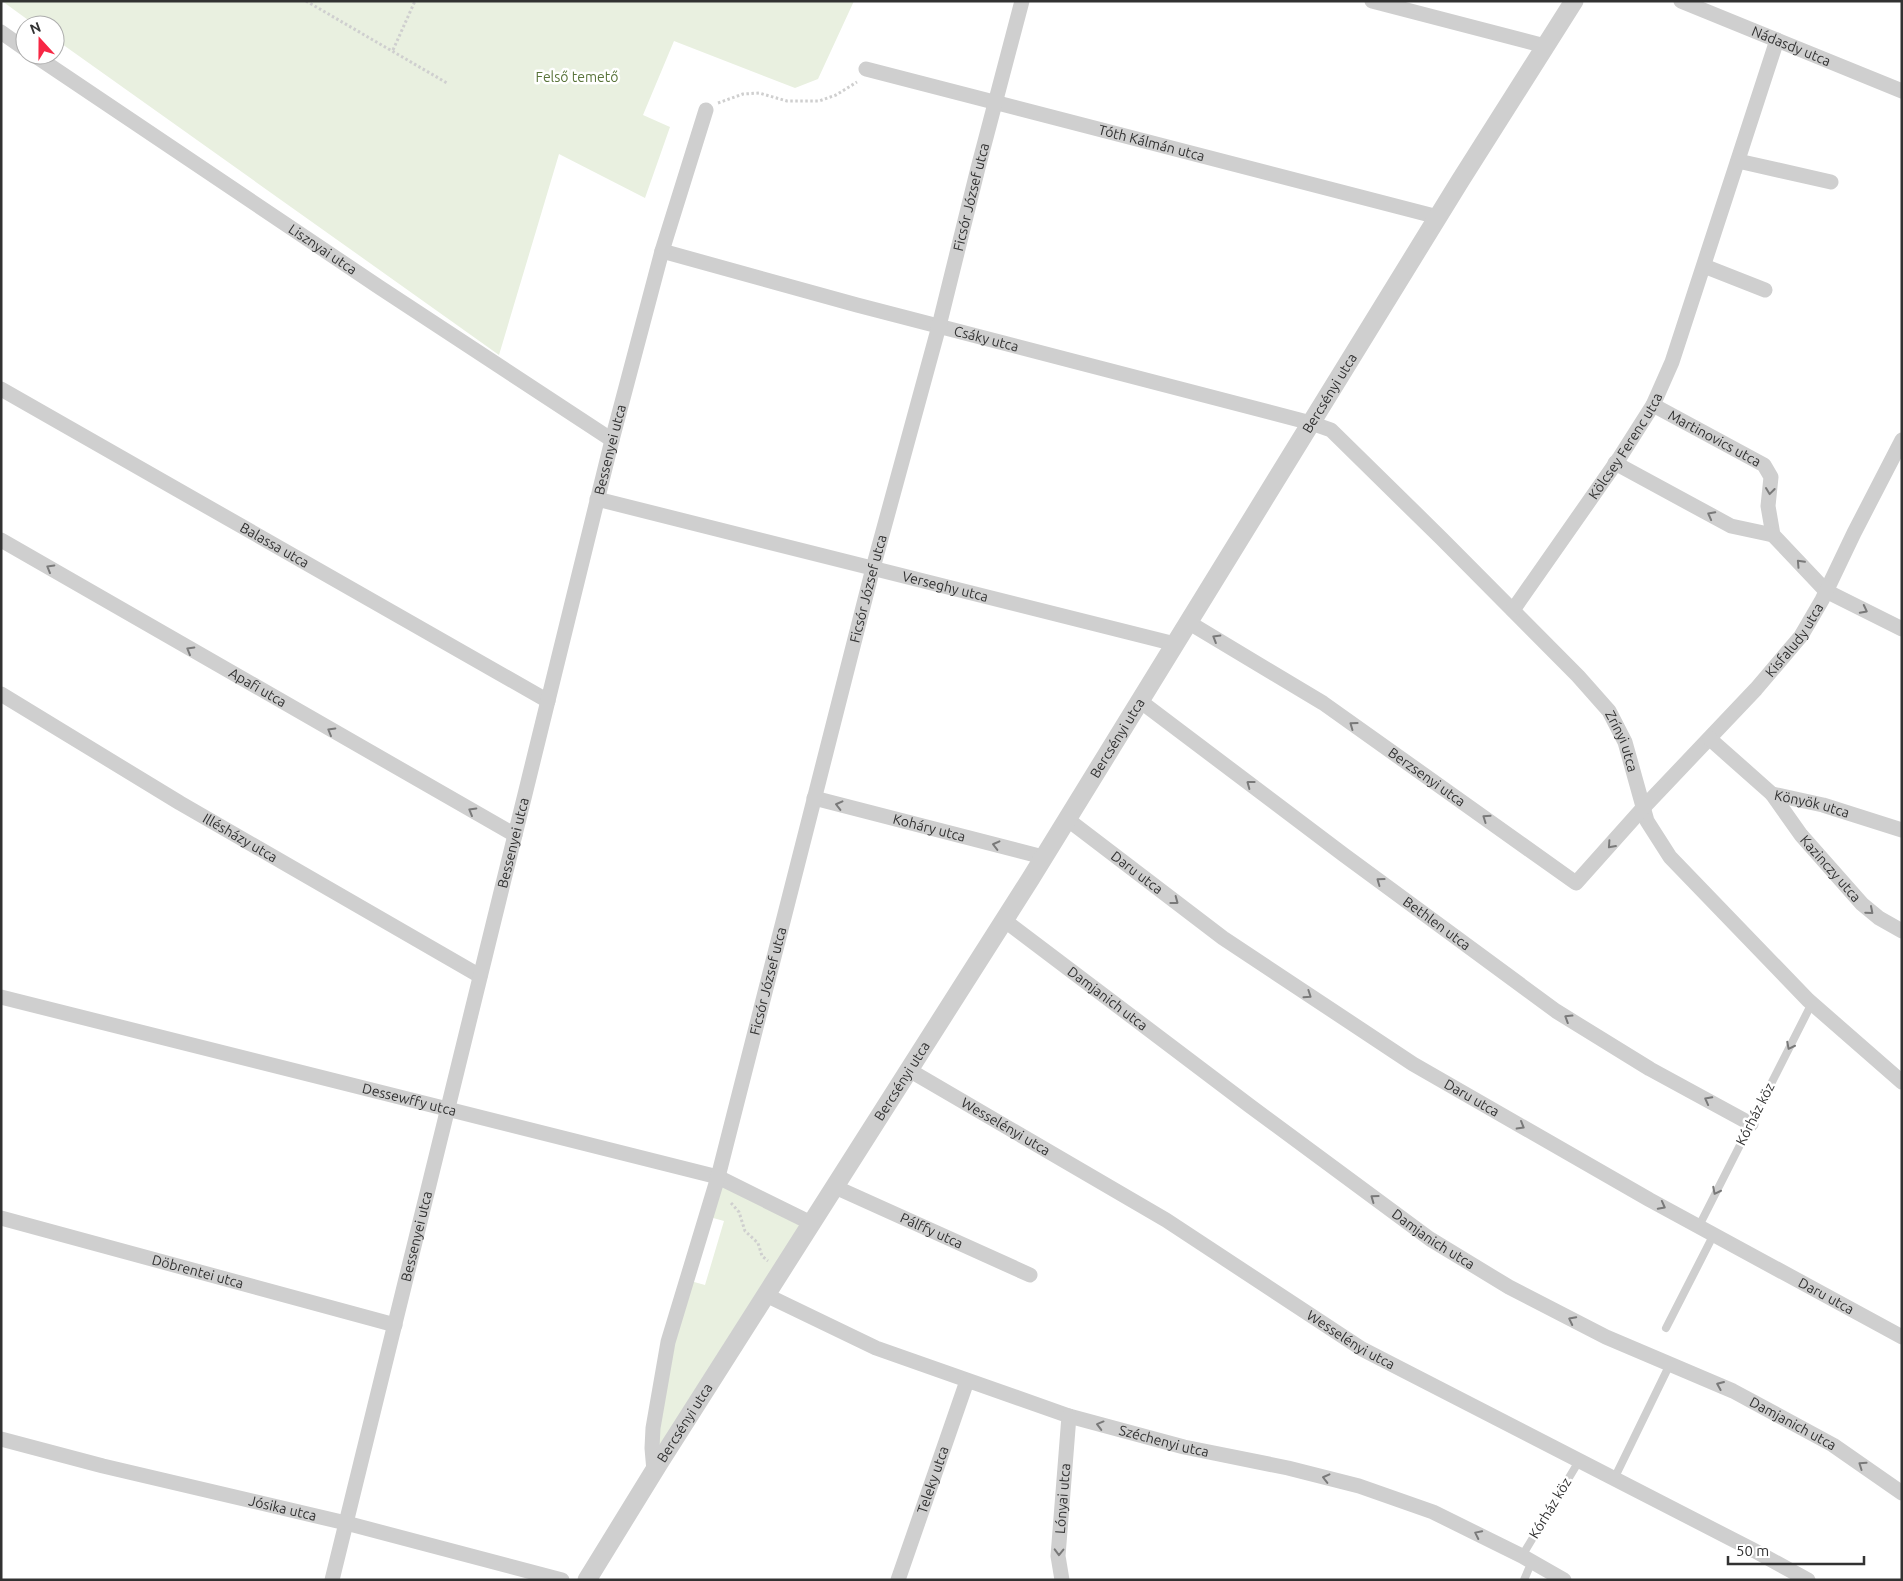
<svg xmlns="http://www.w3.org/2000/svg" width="1903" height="1581" viewBox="0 0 1903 1581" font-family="Ubuntu,sans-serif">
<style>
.green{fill:#e9f0e0}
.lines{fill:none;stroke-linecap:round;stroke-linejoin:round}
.path{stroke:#cfcfcf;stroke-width:3;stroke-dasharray:2.5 2.5;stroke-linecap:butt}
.service{stroke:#cfcfcf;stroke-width:8}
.minor{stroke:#cfcfcf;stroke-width:15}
.tertiary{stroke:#cfcfcf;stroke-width:19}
.oneway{stroke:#797979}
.labels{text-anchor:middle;stroke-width:5;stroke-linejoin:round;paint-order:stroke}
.street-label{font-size:14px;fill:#323232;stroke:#fff}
.park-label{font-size:14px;fill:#59743a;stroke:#fff}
</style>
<rect width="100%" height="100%" fill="#fff"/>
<!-- green -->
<path class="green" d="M2,1H854L818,79L795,88L674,41L643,115L670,127L645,198L559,154L499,355L55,39V25H35Z
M718,1178L811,1223L654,1470L652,1448L687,1280L705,1285L724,1221L706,1216Z"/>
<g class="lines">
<!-- path -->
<path class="path" d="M306,1L447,83
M393,50L415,1
M718,103L743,94L759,93L787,101H819L836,95L857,82
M731,1203L739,1212L745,1231L758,1243L762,1256L768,1261"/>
<!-- service -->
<path class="service" d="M1699,1226L1812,1003
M1666,1328L1714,1234
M1614,1479L1670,1364
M1522,1556L1579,1461
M1524,1580L1532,1561"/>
<!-- minor -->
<g class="minor">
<path d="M1372,1L1545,46"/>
<path id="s1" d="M1681,1L1902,91"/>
<path d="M1,32L25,49"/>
<path id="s2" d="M34,55L379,287L612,440"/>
<path id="s3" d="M866,69L1438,217"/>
<path d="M1738,161L1831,182"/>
<path id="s4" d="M662,251L857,305L1311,423L1331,430L1442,539L1578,676L1609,711L1625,742L1647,821L1670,857L1808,1000L1902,1082"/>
<path d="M1704,266L1765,290"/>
<path id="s5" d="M1,389L548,701"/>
<path id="s6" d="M1653,405L1764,465L1771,477L1768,506L1773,535L1826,591L1902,629"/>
<path d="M1615,463L1731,526L1773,535"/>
<path id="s7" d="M597,499L1175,644"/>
<path id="s8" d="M1,540L515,835"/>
<path id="s9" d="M1513,610L1620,457L1653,405L1672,362L1777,40"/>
<path id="s10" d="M1188,622L1323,703L1576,883L1643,808L1756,689L1801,636L1822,600L1854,533L1902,440"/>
<path id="s11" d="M1,694L180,803L480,976"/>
<path id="s12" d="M1140,701L1344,855L1556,1011L1650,1069L1751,1124"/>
<path id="s13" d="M1710,739L1772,794L1823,805L1902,830"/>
<path id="s14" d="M1772,794L1801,835L1862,904L1879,918L1902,931"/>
<path id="s15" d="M814,798L1043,857"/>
<path id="s16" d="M1067,819L1223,938L1413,1064L1650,1200L1902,1337"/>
<path id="s17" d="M1004,920L1250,1106L1430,1239L1509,1287L1606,1337L1733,1391L1833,1445L1902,1493"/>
<path id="s18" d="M1,997L718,1177L811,1223"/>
<path id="s19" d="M909,1070L1166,1220L1362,1349L1755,1551L1808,1580"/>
<path id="s20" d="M835,1187L1030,1275"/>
<path id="s21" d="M1,1218L395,1325"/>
<path id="s22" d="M766,1295L876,1348L1069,1416L1184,1447L1288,1468L1359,1486L1433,1512L1522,1556L1564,1580"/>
<path id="s23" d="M1,1439L103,1466L346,1523L562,1580"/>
<path id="s24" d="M654,1471L652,1448L653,1428L668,1342L718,1177L873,568L939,326L978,168L1022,1"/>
<path id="s25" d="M332,1580L612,440L662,251L706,110"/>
<path id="s26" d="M898,1580L967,1381"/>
<path id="s27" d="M1062,1580L1058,1556L1069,1416"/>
</g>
<!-- tertiary -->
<path class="tertiary" id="s28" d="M587,1580L659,1463L1031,878L1460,181L1574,1"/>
</g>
<!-- one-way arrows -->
<defs><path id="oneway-chevron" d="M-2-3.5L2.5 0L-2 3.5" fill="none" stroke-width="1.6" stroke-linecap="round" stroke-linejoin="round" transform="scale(1.25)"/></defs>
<g class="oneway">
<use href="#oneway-chevron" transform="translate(1770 491) rotate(97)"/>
<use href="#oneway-chevron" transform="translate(1711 515) rotate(-152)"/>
<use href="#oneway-chevron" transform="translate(1800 563) rotate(-133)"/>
<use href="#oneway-chevron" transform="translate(50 568) rotate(-150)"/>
<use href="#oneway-chevron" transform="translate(1864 610) rotate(27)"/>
<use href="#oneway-chevron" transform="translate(1216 638) rotate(-149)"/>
<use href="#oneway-chevron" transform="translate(190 650) rotate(-150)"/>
<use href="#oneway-chevron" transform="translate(1353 725) rotate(-144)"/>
<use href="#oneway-chevron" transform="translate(331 731) rotate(-150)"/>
<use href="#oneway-chevron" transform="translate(1250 784) rotate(-143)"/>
<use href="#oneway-chevron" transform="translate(839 805) rotate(-166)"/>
<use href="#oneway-chevron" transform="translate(472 811) rotate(-150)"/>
<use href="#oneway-chevron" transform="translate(1486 818) rotate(-145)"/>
<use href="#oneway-chevron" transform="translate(996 845) rotate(-166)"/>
<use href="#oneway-chevron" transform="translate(1611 845) rotate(132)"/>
<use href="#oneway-chevron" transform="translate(1380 881) rotate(-144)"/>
<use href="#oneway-chevron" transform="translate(1175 901) rotate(37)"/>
<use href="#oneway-chevron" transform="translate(1870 911) rotate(41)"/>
<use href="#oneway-chevron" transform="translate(1308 995) rotate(34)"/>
<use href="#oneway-chevron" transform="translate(1568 1018) rotate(-148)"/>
<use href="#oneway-chevron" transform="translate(1790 1046) rotate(117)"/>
<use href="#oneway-chevron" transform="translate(1708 1100) rotate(-152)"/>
<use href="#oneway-chevron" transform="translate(1521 1126) rotate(30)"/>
<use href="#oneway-chevron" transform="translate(1716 1191) rotate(117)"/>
<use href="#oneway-chevron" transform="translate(1374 1198) rotate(-144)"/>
<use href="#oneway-chevron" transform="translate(1662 1206) rotate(28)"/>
<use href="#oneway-chevron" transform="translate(1572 1320) rotate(-153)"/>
<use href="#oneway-chevron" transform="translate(1720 1385) rotate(-157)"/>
<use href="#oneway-chevron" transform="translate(1100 1425) rotate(-165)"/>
<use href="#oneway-chevron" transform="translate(1862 1465) rotate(-145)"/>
<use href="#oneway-chevron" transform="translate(1326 1478) rotate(-166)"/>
<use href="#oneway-chevron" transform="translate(1478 1534) rotate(-154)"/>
<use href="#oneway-chevron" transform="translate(1059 1552) rotate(91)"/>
</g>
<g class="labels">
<!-- street labels -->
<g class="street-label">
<text dy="5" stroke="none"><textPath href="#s1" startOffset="119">Nádasdy utca</textPath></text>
<text dy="5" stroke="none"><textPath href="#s3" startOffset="295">Tóth Kálmán utca</textPath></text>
<text dy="5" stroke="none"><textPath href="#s24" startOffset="1315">Ficsór József utca</textPath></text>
<text dy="5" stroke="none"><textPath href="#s2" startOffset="348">Lisznyai utca</textPath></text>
<text dy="5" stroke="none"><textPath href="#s4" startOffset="336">Csáky utca</textPath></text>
<text dy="5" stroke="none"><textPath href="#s28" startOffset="1400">Bercsényi utca</textPath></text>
<text dy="5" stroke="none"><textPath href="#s6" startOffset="70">Martinovics utca</textPath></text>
<text dy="5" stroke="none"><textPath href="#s9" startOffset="199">Kölcsey Ferenc utca</textPath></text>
<text dy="5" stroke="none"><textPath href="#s25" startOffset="1164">Bessenyei utca</textPath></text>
<text dy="5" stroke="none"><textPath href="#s5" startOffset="315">Balassa utca</textPath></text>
<text dy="5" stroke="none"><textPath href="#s7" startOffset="359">Verseghy utca</textPath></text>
<text dy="5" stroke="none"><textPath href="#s24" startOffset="910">Ficsór József utca</textPath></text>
<text dy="5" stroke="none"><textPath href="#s10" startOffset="795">Kisfaludy utca</textPath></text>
<text dy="5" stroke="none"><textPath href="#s8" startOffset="296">Apafi utca</textPath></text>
<text dy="5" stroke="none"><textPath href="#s28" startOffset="995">Bercsényi utca</textPath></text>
<text dy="5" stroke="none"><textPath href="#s4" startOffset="1121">Zrínyi utca</textPath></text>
<text dy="5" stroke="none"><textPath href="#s10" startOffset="285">Berzsenyi utca</textPath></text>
<text dy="5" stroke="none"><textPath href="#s13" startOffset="124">Könyök utca</textPath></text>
<text dy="5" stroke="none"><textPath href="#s15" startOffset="119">Koháry utca</textPath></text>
<text dy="5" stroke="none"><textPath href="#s11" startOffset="279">Illésházy utca</textPath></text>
<text dy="5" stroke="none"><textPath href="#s25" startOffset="759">Bessenyei utca</textPath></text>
<text dy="5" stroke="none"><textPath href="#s14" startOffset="95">Kazinczy utca</textPath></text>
<text dy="5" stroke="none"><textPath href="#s16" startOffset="88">Daru utca</textPath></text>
<text dy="5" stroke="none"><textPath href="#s12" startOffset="371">Bethlen utca</textPath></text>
<text dy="5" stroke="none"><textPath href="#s24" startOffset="505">Ficsór József utca</textPath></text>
<text dy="5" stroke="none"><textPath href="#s17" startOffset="130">Damjanich utca</textPath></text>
<text dy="5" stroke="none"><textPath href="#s28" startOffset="590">Bercsényi utca</textPath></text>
<text dy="5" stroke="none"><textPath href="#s16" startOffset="492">Daru utca</textPath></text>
<text dy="5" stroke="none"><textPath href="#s18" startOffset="421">Dessewffy utca</textPath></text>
<text transform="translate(1755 1114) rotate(-63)" y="5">Kórház köz</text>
<text dy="5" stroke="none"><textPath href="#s19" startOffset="112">Wesselényi utca</textPath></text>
<text dy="5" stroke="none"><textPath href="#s20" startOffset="106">Pálffy utca</textPath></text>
<text dy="5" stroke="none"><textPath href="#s25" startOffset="354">Bessenyei utca</textPath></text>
<text dy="5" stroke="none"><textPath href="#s17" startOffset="535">Damjanich utca</textPath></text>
<text dy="5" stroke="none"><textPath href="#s21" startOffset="204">Döbrentei utca</textPath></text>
<text dy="5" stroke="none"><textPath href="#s16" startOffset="898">Daru utca</textPath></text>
<text dy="5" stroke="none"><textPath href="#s19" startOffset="518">Wesselényi utca</textPath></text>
<text dy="5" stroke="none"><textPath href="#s28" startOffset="185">Bercsényi utca</textPath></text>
<text dy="5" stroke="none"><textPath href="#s17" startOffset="940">Damjanich utca</textPath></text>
<text dy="5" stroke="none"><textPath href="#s22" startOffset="425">Széchenyi utca</textPath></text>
<text dy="5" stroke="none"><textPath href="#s26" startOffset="106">Teleky utca</textPath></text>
<text dy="5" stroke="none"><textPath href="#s27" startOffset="82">Lónyai utca</textPath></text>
<text dy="5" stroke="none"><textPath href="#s23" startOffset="290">Jósika utca</textPath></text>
<text transform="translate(1550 1508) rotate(-59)" y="5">Kórház köz</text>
</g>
<!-- park labels -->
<g class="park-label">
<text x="577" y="82">Felső temető</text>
</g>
</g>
<!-- border -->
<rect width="1903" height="1581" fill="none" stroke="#323232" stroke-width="5"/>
<!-- north arrow -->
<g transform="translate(40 40) rotate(339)"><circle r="24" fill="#ffffff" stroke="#adadad"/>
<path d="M0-4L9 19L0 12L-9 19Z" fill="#f72744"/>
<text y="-8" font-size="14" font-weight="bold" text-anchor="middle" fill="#323232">N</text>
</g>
<!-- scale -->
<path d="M1728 1556v8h136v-8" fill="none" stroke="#323232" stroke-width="2.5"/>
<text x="1736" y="1556" font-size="15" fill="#323232" stroke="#ffffff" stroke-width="4" paint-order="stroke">50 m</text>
</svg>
